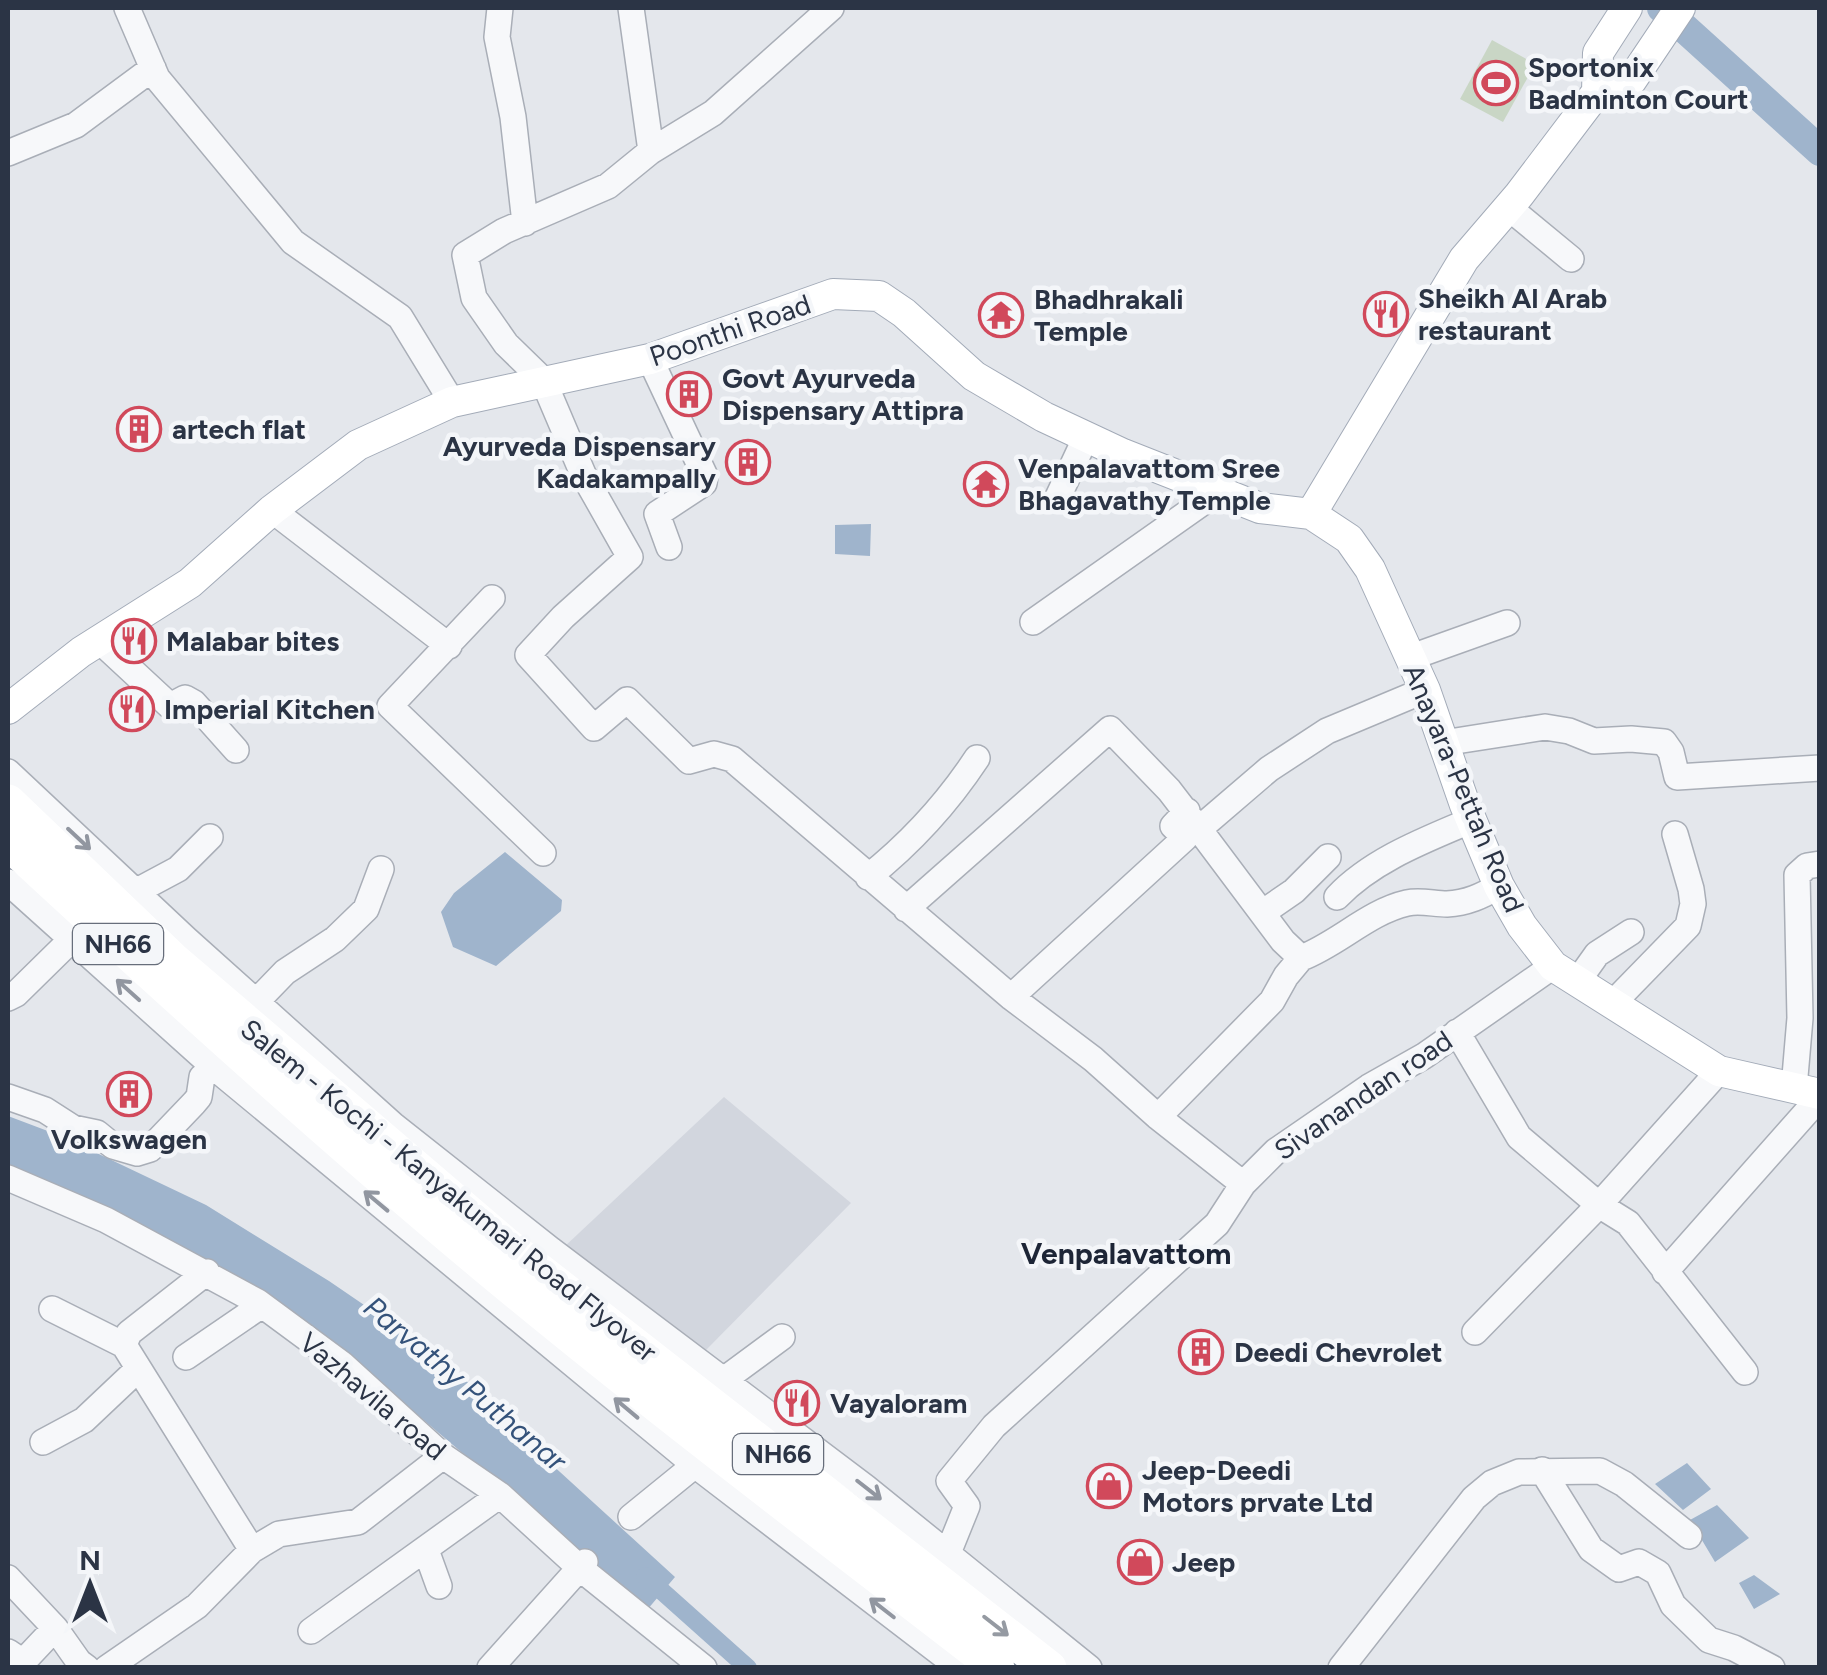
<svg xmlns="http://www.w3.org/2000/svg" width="1827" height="1675" viewBox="0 0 1827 1675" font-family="Figtree,sans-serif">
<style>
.built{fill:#d2d6de}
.green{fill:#c9d6c5}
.water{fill:#9fb4cc}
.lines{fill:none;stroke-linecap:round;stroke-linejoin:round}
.canal{stroke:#9fb4cc;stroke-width:18}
.river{stroke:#9fb4cc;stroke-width:30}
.minor-casing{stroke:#a9aeb7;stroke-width:28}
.major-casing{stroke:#a3abb8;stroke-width:32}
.highway-casing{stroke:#8b94a3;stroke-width:38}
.minor{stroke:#f7f8fa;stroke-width:25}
.major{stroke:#fff;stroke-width:30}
.highway{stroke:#fff;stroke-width:35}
.oneway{stroke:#9196a0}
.oneway2{stroke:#959aa2}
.labels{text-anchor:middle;stroke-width:9;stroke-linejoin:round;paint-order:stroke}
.shield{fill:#f4f6f9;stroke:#676e7b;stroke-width:2.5}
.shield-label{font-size:25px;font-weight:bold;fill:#2b3445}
.poi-label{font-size:28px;font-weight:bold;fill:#2b3445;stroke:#f4f6f9;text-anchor:start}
.street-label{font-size:28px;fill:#2b3445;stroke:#f4f6f9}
.neighbourhood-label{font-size:30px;font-weight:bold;fill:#1d2536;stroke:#f4f6f9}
.water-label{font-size:30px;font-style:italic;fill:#34527a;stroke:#f4f6f9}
</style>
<rect width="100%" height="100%" fill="#e4e7ec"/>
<!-- built -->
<path class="built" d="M724,1097L851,1203L706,1350L563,1248Z"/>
<!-- green -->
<path class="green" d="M1492,40L1530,61L1533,68L1503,122L1460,99Z"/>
<!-- water -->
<path class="water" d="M871,524L870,556L835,554V525Z
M505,852L562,900L561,911L496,966L453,947L441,912L454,893Z
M8,1116L61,1136L206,1205L329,1281L449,1363L514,1430L675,1577L647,1610L346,1354L8,1172Z
M1687,1463L1711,1489L1683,1510L1655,1484Z
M1717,1505L1749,1538L1715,1562L1690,1520Z
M1754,1575L1780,1594L1754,1609L1739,1583Z"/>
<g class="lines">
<!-- canal -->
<path class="canal" d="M645,1576L748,1668"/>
<!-- river -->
<path class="river" d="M1662,8L1820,151"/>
<defs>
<path id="minor" d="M127,8L157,78L293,242L400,317L452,402
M500,8L497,37L513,117L525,223
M631,8L651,151
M831,8L713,113L651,151L608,186L504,231L465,255L474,298L506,344L543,380L583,474L630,557L563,617L528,655L594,728L627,700L689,761L714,754L732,759L1011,997L1093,1059L1158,1117L1243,1184
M8,153L76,125L153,68
M1508,207L1571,259
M650,359L705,476L704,483L657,514L669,547
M1058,497L1086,437
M272,510L449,646
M492,598L390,706L543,853
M1033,622L1216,493
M101,642L170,706L185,698L194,703L236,750
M1409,658L1507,623
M1443,743L1545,727L1569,731L1594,741L1631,739L1664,742L1671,752L1677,777L1820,768
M8,772L186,939L393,1125L551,1250L865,1487L1089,1668
M1199,829L1283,941L1301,958C1338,944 1368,912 1407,903C1420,900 1434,904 1447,904C1467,903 1482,896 1499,886
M868,877C912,842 946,805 977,758
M8,882L215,1068L695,1465L960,1668
M135,892L178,869L210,837
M1337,897C1372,860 1425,840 1472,820
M906,909L1110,729L1169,790L1199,829L1269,769L1327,731L1425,690
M1262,913L1294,891L1328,857
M1577,982L1597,954L1631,932
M1011,997L1185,838L1173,826L1187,811
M8,998L16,994L72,939
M256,1002L285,972L335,939L366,909L381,869
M1612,1004L1688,926L1693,904L1691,889L1675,834
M1457,1032L1519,1137L1599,1205L1628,1223L1745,1372
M1794,1088L1800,1018L1797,875L1807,866L1820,864
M8,1097L45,1110L73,1128L97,1133L113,1146L137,1153L150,1149L194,1103L199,1097L202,1077L215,1068
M1158,1117L1272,1001L1286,976L1301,958
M8,1178L106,1220L258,1302L342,1364L443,1456L500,1495L581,1569L704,1668
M207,1272L129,1333L124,1345L252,1550
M1665,1272L1820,1097
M52,1309L124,1345
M1475,1332L1599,1205L1719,1071
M186,1357L262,1305
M725,1379L782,1337
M43,1442L84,1420L138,1369
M1542,1470L1591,1549L1619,1569L1639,1562L1658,1573L1673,1605L1709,1640L1734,1648L1772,1668
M631,1517L695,1465
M426,1550L439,1586
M948,1553L967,1506L949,1481L994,1426L1217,1224L1243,1184L1276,1151L1369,1087L1424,1056L1553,966
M8,1578L55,1628L79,1662L87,1668
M311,1631L500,1495
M8,1652L23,1662L55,1628
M107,1668L197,1606L252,1550L279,1534L358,1522L443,1456
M490,1668L585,1562
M1341,1668L1474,1498L1492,1483L1519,1472L1600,1471L1624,1484L1689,1536"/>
<path id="major" d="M1597,92L1631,81L1680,8
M1311,514L1349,539L1370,569L1425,690L1465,805L1499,886L1522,926L1553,966L1719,1071L1820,1094
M8,709L81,652L190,583L272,510L358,445L452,402L650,359L833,294L879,296L904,313L974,376L1044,417L1123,454L1260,508L1311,514L1464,259L1519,195L1597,92L1598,53L1627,8"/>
<path id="highway" d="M8,802L172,959L505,1244L1049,1668
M8,842C164,986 321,1129 484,1265C651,1404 825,1535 997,1668"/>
</defs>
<!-- minor casing -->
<use href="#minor" class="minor-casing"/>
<!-- major casing -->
<use href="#major" class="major-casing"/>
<!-- highway casing -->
<use href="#highway" class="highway-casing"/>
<!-- minor -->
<use href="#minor" class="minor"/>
<!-- major -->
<use href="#major" class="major"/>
<!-- highway -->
<use href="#highway" class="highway"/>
</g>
<!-- one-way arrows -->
<defs><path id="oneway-shaft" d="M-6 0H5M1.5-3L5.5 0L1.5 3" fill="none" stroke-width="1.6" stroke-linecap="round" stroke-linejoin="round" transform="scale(2.5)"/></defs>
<g class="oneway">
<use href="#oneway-shaft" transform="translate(79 839) rotate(43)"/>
<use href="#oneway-shaft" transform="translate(128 990) rotate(-138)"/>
<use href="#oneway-shaft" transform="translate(376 1201) rotate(-140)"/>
<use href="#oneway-shaft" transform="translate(626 1408) rotate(-140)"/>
<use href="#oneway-shaft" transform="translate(869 1490) rotate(38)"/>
<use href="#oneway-shaft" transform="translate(882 1608) rotate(-142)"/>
</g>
<use class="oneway2" href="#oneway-shaft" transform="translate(996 1626) rotate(38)"/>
<!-- icons -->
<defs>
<symbol id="stadium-ring" viewBox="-11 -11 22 22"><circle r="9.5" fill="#f4f6f9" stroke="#d1495b" stroke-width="1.5"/><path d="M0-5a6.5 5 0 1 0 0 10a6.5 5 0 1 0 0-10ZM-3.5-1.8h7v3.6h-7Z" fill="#d1495b"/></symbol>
<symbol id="restaurant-ring" viewBox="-11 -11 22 22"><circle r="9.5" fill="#f4f6f9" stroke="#d1495b" stroke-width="1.5"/><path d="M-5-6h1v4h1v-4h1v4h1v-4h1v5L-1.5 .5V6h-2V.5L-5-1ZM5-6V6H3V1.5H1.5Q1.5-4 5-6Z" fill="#d1495b"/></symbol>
<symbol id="temple-ring" viewBox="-11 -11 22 22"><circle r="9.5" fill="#f4f6f9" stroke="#d1495b" stroke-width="1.5"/><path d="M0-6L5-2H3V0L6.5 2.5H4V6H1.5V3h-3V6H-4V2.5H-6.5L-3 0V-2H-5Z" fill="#d1495b"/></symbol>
<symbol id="building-ring" viewBox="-11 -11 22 22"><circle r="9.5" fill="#f4f6f9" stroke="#d1495b" stroke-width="1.5"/><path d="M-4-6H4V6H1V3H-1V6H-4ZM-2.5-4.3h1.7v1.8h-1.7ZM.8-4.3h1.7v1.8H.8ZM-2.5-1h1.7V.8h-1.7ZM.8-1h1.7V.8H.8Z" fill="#d1495b"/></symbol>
<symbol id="shop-ring" viewBox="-11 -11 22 22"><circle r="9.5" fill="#f4f6f9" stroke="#d1495b" stroke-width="1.5"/><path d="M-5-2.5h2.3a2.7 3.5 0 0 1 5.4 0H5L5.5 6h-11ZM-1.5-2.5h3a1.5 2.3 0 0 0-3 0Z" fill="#d1495b"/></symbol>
</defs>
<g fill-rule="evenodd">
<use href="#stadium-ring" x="1471" y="58" width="50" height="50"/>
<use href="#restaurant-ring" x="1361" y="289" width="50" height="50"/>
<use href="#temple-ring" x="976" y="290" width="50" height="50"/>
<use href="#building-ring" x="664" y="369" width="50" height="50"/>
<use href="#building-ring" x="114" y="404" width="50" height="50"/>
<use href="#building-ring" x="723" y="437" width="50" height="50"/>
<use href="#temple-ring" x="961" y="459" width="50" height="50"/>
<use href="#restaurant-ring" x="109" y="616" width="50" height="50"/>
<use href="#restaurant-ring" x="107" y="684" width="50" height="50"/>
<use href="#building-ring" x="104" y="1069" width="50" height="50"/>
<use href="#building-ring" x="1176" y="1327" width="50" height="50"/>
<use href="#restaurant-ring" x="772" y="1378" width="50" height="50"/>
<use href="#shop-ring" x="1084" y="1461" width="50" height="50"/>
<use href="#shop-ring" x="1115" y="1537" width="50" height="50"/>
</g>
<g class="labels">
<!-- shield labels -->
<g class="shield">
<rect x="73" y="924" width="90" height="40" rx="8"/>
<rect x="733" y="1434" width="90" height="40" rx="8"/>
</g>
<g class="shield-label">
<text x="118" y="953">NH66</text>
<text x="778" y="1463">NH66</text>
</g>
<!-- poi labels -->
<g class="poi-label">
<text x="1528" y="77">Sportonix<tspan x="1528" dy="32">Badminton Court</tspan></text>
<text x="1418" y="308">Sheikh Al Arab<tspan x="1418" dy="32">restaurant</tspan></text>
<text x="1034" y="309">Bhadhrakali<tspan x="1034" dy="32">Temple</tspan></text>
<text x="722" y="388">Govt Ayurveda<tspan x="722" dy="32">Dispensary Attipra</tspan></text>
<text x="172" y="439">artech flat</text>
<text x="716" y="456" text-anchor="end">Ayurveda Dispensary<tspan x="716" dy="32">Kadakampally</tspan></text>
<text x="1018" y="478">Venpalavattom Sree<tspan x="1018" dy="32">Bhagavathy Temple</tspan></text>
<text x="166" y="651">Malabar bites</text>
<text x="164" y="719">Imperial Kitchen</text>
<text x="129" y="1149" text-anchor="middle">Volkswagen</text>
<text x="1234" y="1362">Deedi Chevrolet</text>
<text x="830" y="1413">Vayaloram</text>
<text x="1142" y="1480">Jeep-Deedi<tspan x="1142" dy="32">Motors prvate Ltd</tspan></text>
<text x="1172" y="1572">Jeep</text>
</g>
<!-- street labels -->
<g class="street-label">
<text transform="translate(730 330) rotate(-19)" y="10">Poonthi Road</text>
<text transform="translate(1464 788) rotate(67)" y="10">Anayara-Pettah Road</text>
<text transform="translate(1363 1095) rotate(-34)" y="10">Sivanandan road</text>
<text transform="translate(449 1190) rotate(39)" y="10">Salem - Kochi - Kanyakumari Road Flyover</text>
<text transform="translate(373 1396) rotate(40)" y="10">Vazhavila road</text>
</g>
<!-- neighbourhood labels -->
<g class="neighbourhood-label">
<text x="1126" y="1264">Venpalavattom</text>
</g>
<!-- water labels -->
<g class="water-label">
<text transform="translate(465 1384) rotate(40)" y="10">Parvathy Puthanar</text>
</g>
</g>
<!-- border -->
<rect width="1827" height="1675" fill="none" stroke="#2b3445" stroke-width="20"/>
<!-- north arrow -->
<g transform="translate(90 1585)" stroke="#f4f6f9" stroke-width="8" paint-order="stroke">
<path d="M0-8L18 38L0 25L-18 38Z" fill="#2b3445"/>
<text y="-15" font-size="28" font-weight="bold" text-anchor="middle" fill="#2b3445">N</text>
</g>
</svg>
